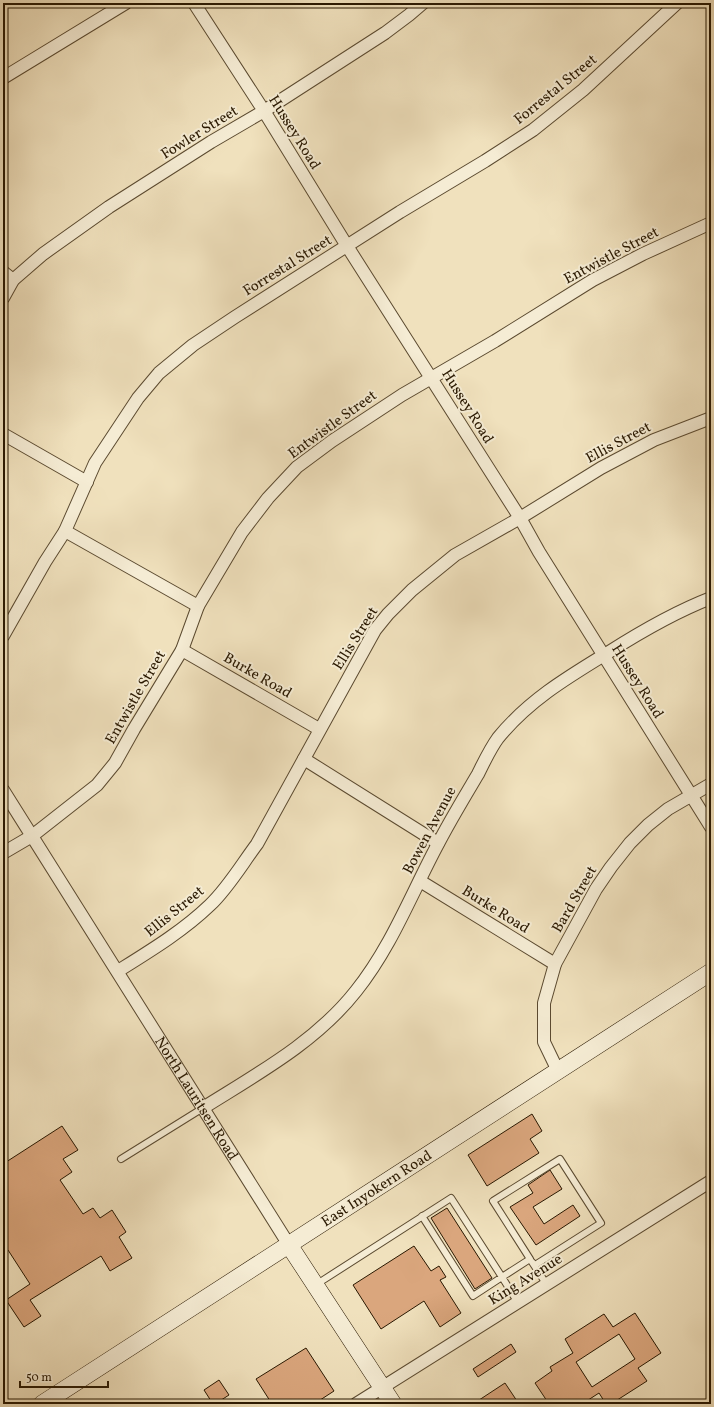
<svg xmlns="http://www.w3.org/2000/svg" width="714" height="1407" viewBox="0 0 714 1407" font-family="Vollkorn,serif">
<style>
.building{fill:#daa67d;stroke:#291801;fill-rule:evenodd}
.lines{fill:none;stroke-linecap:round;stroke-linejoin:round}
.lane-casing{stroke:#5b4a30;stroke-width:8}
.street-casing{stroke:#5b4a30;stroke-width:14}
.secondary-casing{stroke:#291801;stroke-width:18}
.lane{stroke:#f5ecd4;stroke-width:6}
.street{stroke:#f5ecd4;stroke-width:12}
.secondary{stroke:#f5ecd4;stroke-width:17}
.labels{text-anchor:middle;stroke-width:4;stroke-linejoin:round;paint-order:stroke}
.street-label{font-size:15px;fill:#291801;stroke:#f5ecd4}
</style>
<rect width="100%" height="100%" fill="#f0e1bd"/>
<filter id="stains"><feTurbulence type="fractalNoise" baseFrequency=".005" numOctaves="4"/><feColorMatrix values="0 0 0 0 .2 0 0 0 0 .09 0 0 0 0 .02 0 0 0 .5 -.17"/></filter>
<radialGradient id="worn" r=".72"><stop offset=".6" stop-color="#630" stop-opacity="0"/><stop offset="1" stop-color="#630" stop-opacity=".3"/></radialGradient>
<!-- building -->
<path class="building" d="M532,1114L542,1131L530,1139L539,1153L487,1186L468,1155Z
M62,1126L78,1150L63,1159L72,1172L60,1180L83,1214L93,1208L100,1218L112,1210L126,1232L119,1237L132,1258L110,1271L101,1256L30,1300L41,1316L24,1327L6,1300L30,1284L8,1250L7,1251L3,1245V1164Z
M550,1170L562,1189L533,1207L544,1224L573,1205L580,1216L536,1245L510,1207L533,1193L528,1185Z
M447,1208L492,1278L475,1289L431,1218Z
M414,1246L431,1271L439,1266L446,1277L440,1280L461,1313L440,1327L424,1301L381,1329L353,1285Z
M635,1313L661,1353L638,1368L647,1381L611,1404H606L599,1393L582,1404H549L535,1383L552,1371L550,1367L573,1353L565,1339L604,1314L613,1327ZM619,1334L635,1359L592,1387L576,1362Z
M511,1344L516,1352L478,1377L473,1369Z
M306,1348L334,1391L314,1404H272L256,1379Z
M219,1380L229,1395L215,1404H213L204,1390Z
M505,1383L519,1404H473Z"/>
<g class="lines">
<defs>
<path id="lane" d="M121,1159L203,1108
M422,1216L473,1296L502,1277L518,1303
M532,1262L547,1285
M317,1284L451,1198L502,1277L530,1259L493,1201L560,1159L601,1223L535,1265"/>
<g id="street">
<path d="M194,3L264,111L347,246L520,518L539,552L711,827"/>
<path d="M3,78L126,3"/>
<path d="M3,272L13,280"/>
<path d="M3,298L13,280L43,254L109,207L211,142L264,111L385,33L409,15L423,3"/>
<path d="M3,434L87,482"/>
<path d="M65,531L198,606"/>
<path d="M3,636L45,562L65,531L95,463L138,398L159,373L193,345L235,317L400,212L485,161L533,130L583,90L677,3"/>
<path d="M182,650L319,729"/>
<path d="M304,759L438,843"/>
<path id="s1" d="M3,790L289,1245"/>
<path d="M3,853L32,836L97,785L115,763L134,729L182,650L198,606L242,532L268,498L297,467L332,441L402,395L495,341L593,280L643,254L711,223"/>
<path d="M420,881L555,964"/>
<path d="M118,971C150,951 183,931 210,905C228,888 242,864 257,844L375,630L388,614L412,590L455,555L520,518L601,468L654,440L711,418"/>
<path d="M558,1071L544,1042V1003L555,964L596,889L611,867L630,843L648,825L668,809L711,784"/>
<path d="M203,1108C257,1074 316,1042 356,991C392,946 412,892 439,842C451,819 465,796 478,774C484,762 490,749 498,738C529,700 568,677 609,652C642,631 675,612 711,598"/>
<path d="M356,1404L711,1181"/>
</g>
<g id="secondary">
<path d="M289,1245L393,1404"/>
<path id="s2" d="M42,1404L711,972"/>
</g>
</defs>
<!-- lane casing -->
<use href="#lane" class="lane-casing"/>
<!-- street casing -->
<use href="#street" class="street-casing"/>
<!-- secondary casing -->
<use href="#secondary" class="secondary-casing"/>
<!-- lane -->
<use href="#lane" class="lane"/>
<!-- street -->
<use href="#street" class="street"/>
<!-- secondary -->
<use href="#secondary" class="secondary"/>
</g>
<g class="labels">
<!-- street labels -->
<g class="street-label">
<text transform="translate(555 89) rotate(-39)" y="5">Forrestal Street</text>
<text transform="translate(199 132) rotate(-32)" y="5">Fowler Street</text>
<text transform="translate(295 132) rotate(58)" y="5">Hussey Road</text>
<text transform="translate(611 255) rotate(-28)" y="5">Entwistle Street</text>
<text transform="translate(287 265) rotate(-32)" y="5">Forrestal Street</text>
<text transform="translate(468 406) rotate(58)" y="5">Hussey Road</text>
<text transform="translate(332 424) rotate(-36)" y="5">Entwistle Street</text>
<text transform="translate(618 442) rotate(-28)" y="5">Ellis Street</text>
<text transform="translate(355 638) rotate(-58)" y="5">Ellis Street</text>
<text transform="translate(258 675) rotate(30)" y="5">Burke Road</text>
<text transform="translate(638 681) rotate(58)" y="5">Hussey Road</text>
<text transform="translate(135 697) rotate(-60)" y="5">Entwistle Street</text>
<text transform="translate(429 830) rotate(-62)" y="5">Bowen Avenue</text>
<text transform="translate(574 899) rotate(-60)" y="5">Bard Street</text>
<text transform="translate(496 909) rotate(32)" y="5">Burke Road</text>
<text transform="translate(174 911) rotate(-39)" y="5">Ellis Street</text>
<text dy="5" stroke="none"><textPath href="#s1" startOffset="364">North Lauritsen Road</textPath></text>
<text dy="5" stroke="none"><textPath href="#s2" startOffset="398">East Inyokern Road</textPath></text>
<text transform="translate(525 1279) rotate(-32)" y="5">King Avenue</text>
</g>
</g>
<!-- margin -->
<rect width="714" height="1407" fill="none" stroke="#f0e1bd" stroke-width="16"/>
<rect x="4" y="4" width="706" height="1399" fill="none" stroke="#291801" stroke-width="2"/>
<rect x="8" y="8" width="698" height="1391" fill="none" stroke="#291801"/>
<!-- scale -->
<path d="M20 1381v6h88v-6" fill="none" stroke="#291801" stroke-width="2"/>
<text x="26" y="1381" font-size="12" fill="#291801" stroke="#f5ecd4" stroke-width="3" paint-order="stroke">50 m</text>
<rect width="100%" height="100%" filter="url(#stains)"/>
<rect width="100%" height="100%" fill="url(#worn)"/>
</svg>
